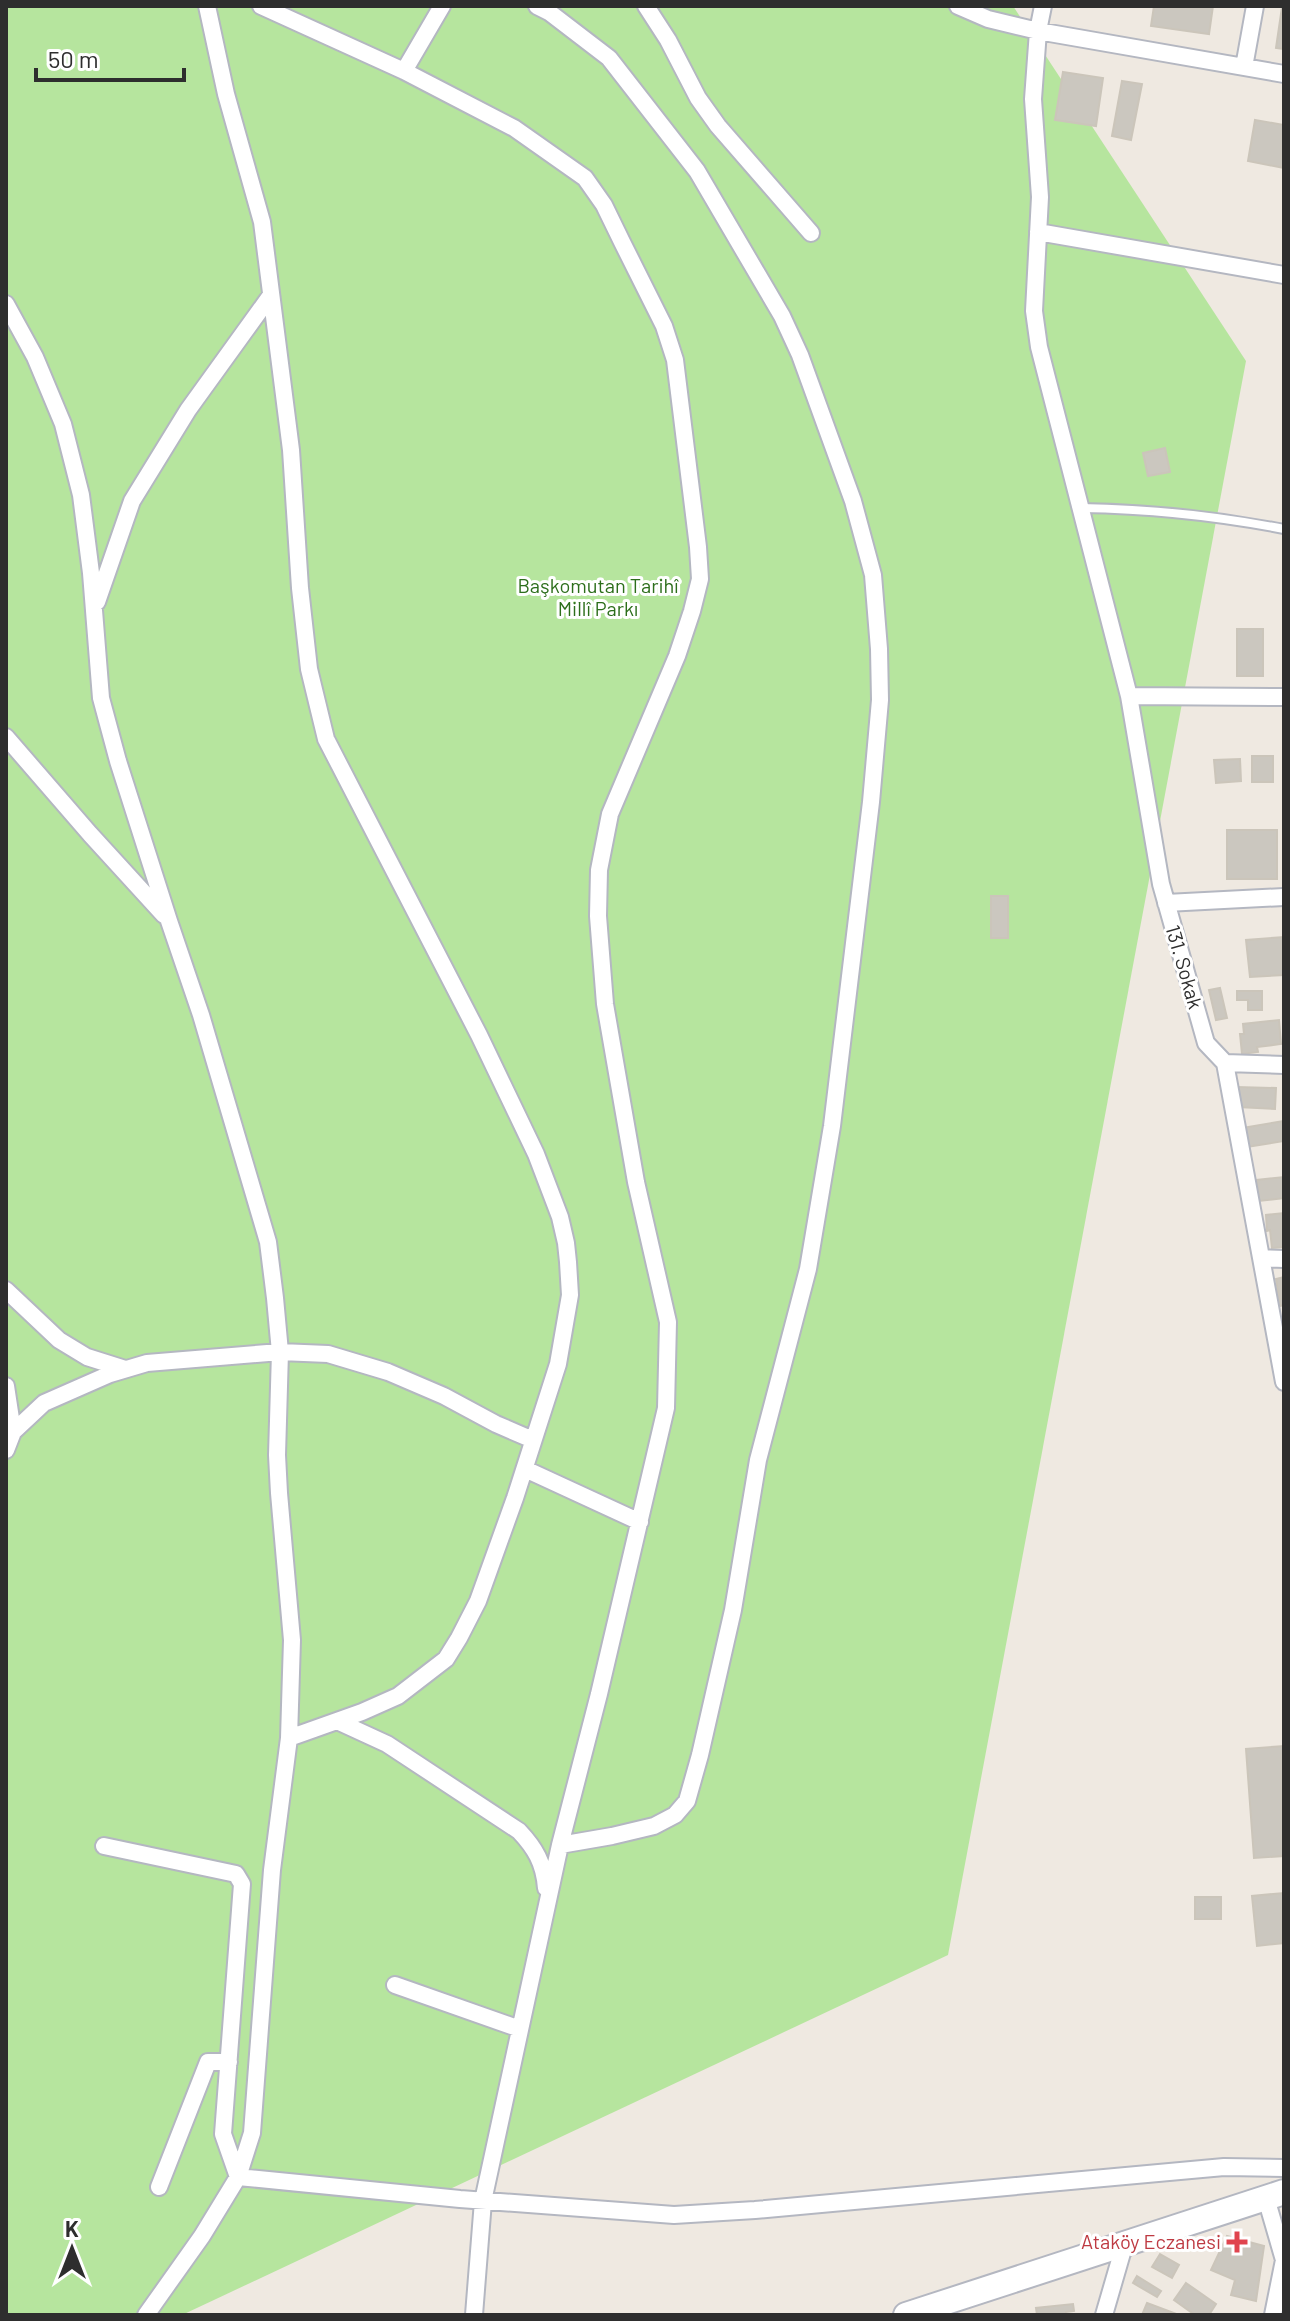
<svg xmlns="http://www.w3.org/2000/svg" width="1290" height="2321" viewBox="0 0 1290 2321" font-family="Barlow,sans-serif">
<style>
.green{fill:#b6e59e}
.building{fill:#cbc7bf;stroke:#cbc5ba;stroke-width:2}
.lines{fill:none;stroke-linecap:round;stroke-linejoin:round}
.service-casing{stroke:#b4b7c1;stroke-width:12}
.minor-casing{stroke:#b4b7c1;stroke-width:20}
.secondary-casing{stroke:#b4b7c1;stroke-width:28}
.service{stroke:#fff;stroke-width:8}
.minor{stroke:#fff;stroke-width:16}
.secondary{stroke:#fff;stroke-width:24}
.health-dot{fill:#e0444e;stroke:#fff;stroke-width:3}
.labels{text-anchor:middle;stroke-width:6;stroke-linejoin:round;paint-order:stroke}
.park-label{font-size:20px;fill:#2c6e1b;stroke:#fff}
.street-label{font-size:20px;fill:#2e2e2e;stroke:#fff}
.health-label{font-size:20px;fill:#be3a42;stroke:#fff;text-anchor:end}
</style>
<rect width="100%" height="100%" fill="#efe9e1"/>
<!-- green -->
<path class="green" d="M6,6H1013L1246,361L948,1955L182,2315H6Z"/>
<!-- building -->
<path class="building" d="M1154,6H1213L1209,34L1151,26Z
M1282,7H1284V49L1276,48Z
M1063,72L1103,78L1096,126L1055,120Z
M1122,81L1142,84L1131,140L1112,136Z
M1255,120L1284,125V168L1248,161Z
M1165,448L1170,472L1148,476L1143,453Z
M1237,629H1263V676H1237Z
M1252,756H1273V782H1252Z
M1240,759L1241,781L1216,783L1214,760Z
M1227,830H1277V879H1227Z
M991,896H1008V938H991Z
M1284,937V975L1250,977L1246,940Z
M1220,988L1227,1018L1216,1020L1209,990Z
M1237,991H1262V1010H1248V1000H1237Z
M1279,1020L1281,1044L1257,1047L1258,1052L1242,1054L1240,1034H1244L1243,1024Z
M1236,1087L1276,1088L1275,1109L1238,1107Z
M1284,1121V1141L1246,1147L1242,1128Z
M1284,1177V1198L1259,1201L1257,1180Z
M1284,1213V1247L1272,1248L1270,1230L1267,1231L1266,1215Z
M1284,1277V1305L1280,1306L1276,1279Z
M1284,1746V1856L1254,1858L1246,1749Z
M1284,1893V1943L1257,1946L1252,1896Z
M1195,1897H1221V1919H1195Z
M1227,2236L1264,2246L1256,2301L1231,2295L1235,2280L1211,2270Z
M1160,2254L1179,2265L1172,2278L1152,2267Z
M1137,2276L1161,2291L1157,2297L1133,2283Z
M1186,2283L1216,2304L1209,2315H1195L1174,2300Z
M1147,2303L1179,2315H1142Z
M1073,2304L1074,2311L1066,2312V2315H1037L1036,2308Z"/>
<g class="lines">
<defs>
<path id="service" d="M1081,508C1149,509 1217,516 1284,529"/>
<path id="minor" d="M207,6L226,94L262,222L291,450L300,588L309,669L326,739L479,1035L536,1154L560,1217L566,1243L568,1262L570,1295L558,1364L515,1498L478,1601L459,1638L446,1659L398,1696L362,1712L289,1738
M261,6L404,71L514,128L585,178L604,205L622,242L664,326L675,360L698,547L700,579L692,611L677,656L610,814L599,870L598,916L605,1004L636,1182L668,1322L666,1408L599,1694L560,1845L483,2201L474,2315
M537,6L549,12L609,58L697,171L782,316L800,355L853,501L873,575L879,649L880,700L871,802L832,1126L808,1269L758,1460L733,1610L700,1755L687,1801L675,1815L654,1826L612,1836L560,1845
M646,6L668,40L698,98L718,126L811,233
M958,6L988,19L1038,31L1284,74
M1043,6L1038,31L1033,99L1040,197L1034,311L1039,347L1129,696L1161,884L1206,1043L1225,1063L1284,1382
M1244,67L1255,6
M404,71L442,6
M1038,232L1284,275
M6,304L35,357L63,424L81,495L91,573L101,698L118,761L169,921L201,1015L268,1242L275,1298L280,1352L277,1455L279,1493L292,1640L289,1738L272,1870L252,2133L238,2177
M97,602L132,501L188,410L271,295
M1129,696L1284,697
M6,737L90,834L164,915
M1166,903L1284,897
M1225,1063L1284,1065
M1261,1258L1284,1259
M6,1290L59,1340L87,1357L125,1369
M6,1386L13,1432
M6,1450L13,1432L44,1403L110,1374L147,1363L280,1352L328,1354L388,1372L444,1396L496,1424L533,1440
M525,1469L640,1522
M337,1721L387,1744L519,1831C535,1848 544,1863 546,1888
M104,1846L236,1874L242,1884L223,2134L238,2177
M395,1985L520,2029
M159,2187L208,2062H229
M1266,2198L1284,2260L1273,2315
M146,2315L202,2236L238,2177L460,2199L674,2215L755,2210L1224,2167L1284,2168
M1104,2315L1124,2246"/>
<path id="secondary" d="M906,2315L1284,2192"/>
</defs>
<!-- service casing -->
<use href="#service" class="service-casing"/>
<!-- minor casing -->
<use href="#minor" class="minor-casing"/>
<!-- secondary casing -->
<use href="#secondary" class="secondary-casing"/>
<!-- service -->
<use href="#service" class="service"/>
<!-- minor -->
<use href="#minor" class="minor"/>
<!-- secondary -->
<use href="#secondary" class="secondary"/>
</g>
<!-- markers -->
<path class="health-dot" d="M1233 2230h8v8h8v8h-8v8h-8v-8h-8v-8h8z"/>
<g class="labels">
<!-- park labels -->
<g class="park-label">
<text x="598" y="593">Başkomutan Tarihî<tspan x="598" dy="23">Millî Parkı</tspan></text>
</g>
<!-- street labels -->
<g class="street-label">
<text transform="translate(1184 967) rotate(74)" y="7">131. Sokak</text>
</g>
<!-- health labels -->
<g class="health-label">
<text x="1221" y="2249">Ataköy Eczanesi</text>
</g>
</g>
<!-- border -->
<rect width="1290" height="2321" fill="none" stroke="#2e2e2e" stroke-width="16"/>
<!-- north arrow -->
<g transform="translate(72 2249)" stroke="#ffffff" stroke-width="6" paint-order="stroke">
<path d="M0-6L14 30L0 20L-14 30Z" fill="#2e2e2e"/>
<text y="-12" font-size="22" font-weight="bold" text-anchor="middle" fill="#2e2e2e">K</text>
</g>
<!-- scale -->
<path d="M36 68v12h148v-12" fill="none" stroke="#2e2e2e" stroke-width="4"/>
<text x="48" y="68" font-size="24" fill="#2e2e2e" stroke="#ffffff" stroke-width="6" paint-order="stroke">50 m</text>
</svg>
